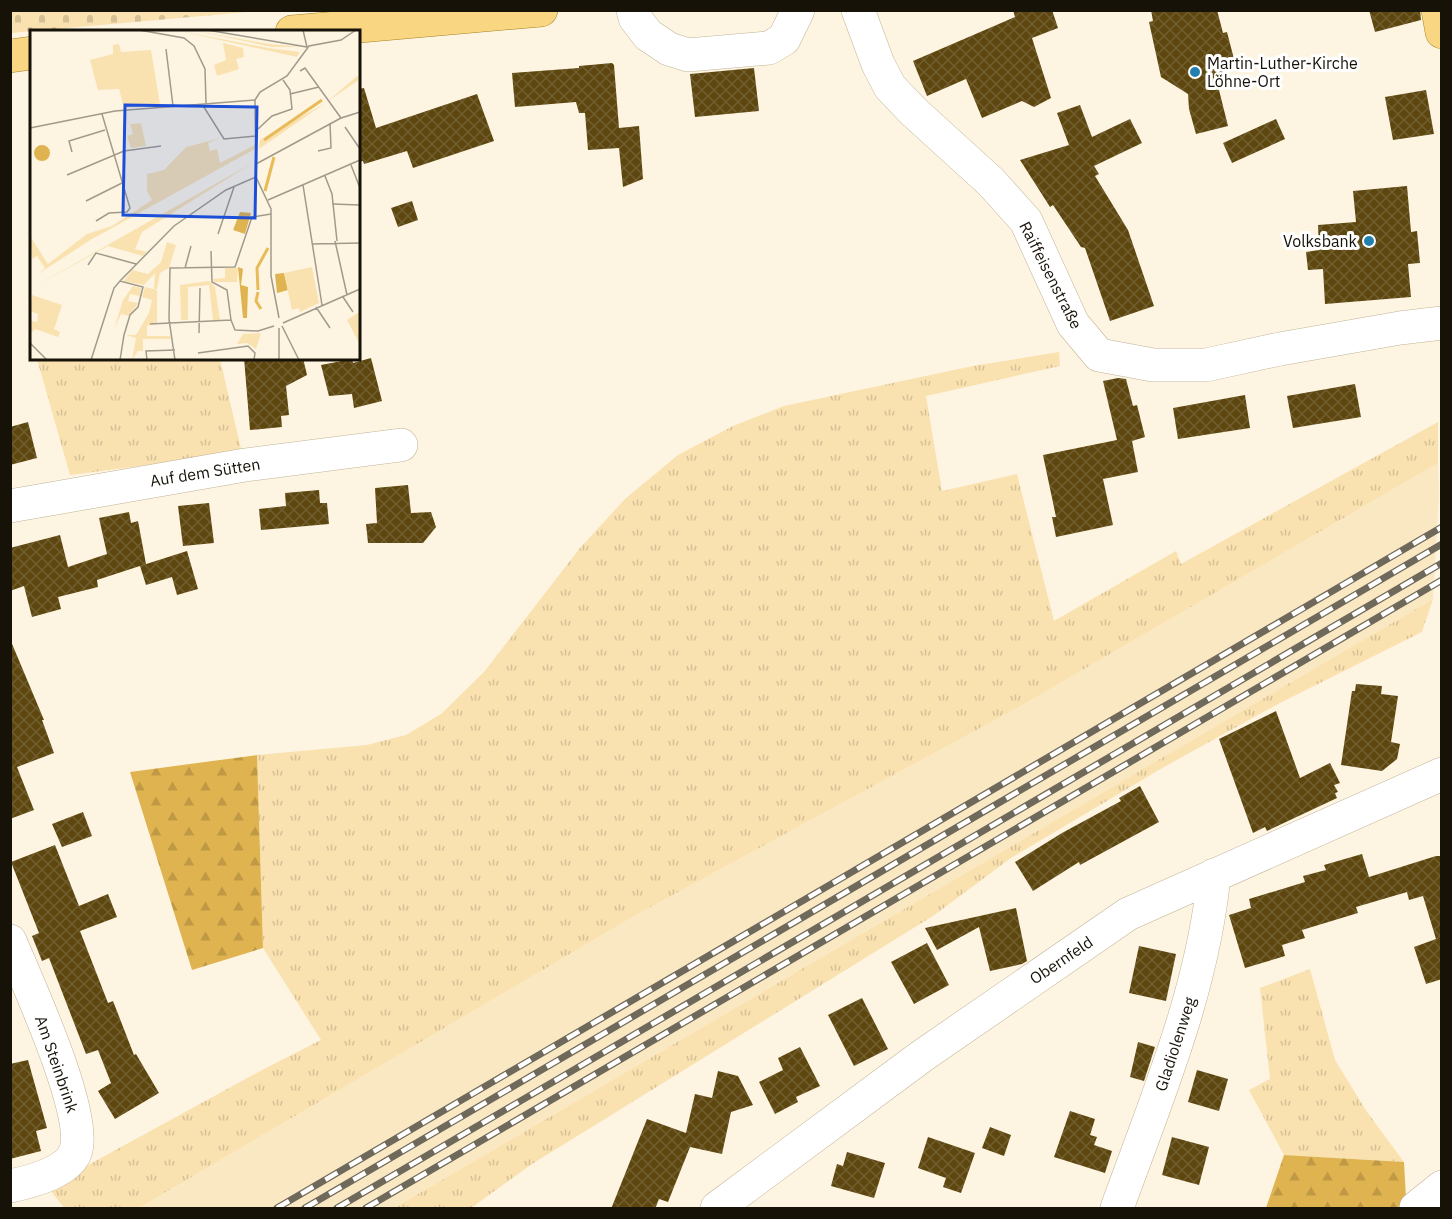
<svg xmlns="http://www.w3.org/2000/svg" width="1452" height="1219" viewBox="0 0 1452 1219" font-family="'IBM Plex Sans',sans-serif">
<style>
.built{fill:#fae8c2}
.grass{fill:url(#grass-tufts)}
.forest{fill:url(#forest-firs)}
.cemetery{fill:url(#cemetery-stones)}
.building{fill:url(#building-cross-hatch)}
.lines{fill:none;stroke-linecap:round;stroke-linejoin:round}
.minor-casing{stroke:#c1b396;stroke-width:34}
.major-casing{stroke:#a78121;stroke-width:34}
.minor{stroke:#fff;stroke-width:33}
.major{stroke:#f9d782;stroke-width:33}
.rail-casing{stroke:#6f695c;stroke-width:7}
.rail{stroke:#fff;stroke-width:4.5;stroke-dasharray:14;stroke-linecap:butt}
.poi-dot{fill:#2280ad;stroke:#fff;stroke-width:2}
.labels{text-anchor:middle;stroke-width:6;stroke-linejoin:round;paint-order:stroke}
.poi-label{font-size:16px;fill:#171208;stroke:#fff;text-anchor:start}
.street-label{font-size:16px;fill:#171208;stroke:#fff}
.inset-river{fill:none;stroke:#e8bb58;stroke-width:3}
.inset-road{fill:none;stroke:#a19a8b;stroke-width:1.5}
.view{fill:#1d4ed8;fill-opacity:0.15;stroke:#1d4ed8;stroke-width:3}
.inset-edge{fill:none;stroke:#171208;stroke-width:3}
</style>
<defs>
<pattern id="grass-tufts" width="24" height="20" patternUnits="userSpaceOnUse" patternTransform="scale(1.5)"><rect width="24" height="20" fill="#fae1b0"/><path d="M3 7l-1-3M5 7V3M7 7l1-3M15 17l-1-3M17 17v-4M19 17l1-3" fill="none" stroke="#d6c096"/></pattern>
<pattern id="forest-firs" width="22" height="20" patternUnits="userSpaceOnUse" patternTransform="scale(1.5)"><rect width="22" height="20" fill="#dfb34f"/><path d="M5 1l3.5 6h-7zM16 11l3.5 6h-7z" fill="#bf9943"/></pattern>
<pattern id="cemetery-stones" width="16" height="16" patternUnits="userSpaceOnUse" patternTransform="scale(1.5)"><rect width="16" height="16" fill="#fae1b0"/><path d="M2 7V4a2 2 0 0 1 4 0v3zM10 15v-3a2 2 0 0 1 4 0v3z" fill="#d6c096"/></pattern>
<pattern id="building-cross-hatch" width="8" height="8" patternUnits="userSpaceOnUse" patternTransform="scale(1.5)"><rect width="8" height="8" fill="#5e470f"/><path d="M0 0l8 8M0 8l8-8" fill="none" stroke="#705e30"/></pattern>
</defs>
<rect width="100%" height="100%" fill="#fdf5e2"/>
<!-- built -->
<path class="built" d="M1438,463L1439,494L1433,599L394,1208H139L636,915L1019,707Z"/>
<!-- grass -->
<path class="grass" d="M1059,352L1060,366L926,396L942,491L1017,474L1054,621L1176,551L1181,564L1438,422V463L1019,707L636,915L139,1208H64L48,1187L264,1069L321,1040L263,948L257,755L367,745L406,735L441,714L484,672L580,548L625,499L678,455L733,426L784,406L973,366Z
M37,359H220L242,453L70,475Z
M1433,599L1422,632L1278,704L1164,767L1011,858L933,916L532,1164L471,1208H394Z
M1310,969L1335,1060L1367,1112L1404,1162L1284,1155L1249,1090L1270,1079L1260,988Z"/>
<!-- forest -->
<path class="forest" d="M257,755L263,948L192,970L130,772Z
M1284,1155L1404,1162L1406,1199L1404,1208H1266Z"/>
<!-- cemetery -->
<path class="cemetery" d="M11,10H260V11L11,33Z"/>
<!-- building -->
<path class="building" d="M1013,10H1052L1058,28L1032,38L1051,98L1034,107L1022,101L982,118L966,79L927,96L913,61L1015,17Z
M1151,10H1217L1223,33L1227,32L1234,59L1218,86L1228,126L1196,134L1189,109L1188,94L1161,77L1149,22L1153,21Z
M1369,10H1420L1421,20L1375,32Z
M612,63L614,65L619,128L639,126L643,179L623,187L619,148L588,150L585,113H579L576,102L515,107L512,73L579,68V66Z
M754,68L759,111L695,117L690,74Z
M364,88L376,128L477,94L494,141L413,168L407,151L364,164L363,161L358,162V89Z
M1426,90L1434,134L1393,140L1385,97Z
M1080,105L1092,137L1130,119L1142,143L1094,166L1099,174L1095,176L1128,230L1154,306L1110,321L1085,248L1081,247L1053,205L1050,207L1020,160L1069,145L1057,113Z
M1276,119L1285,139L1232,163L1223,143Z
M1407,186L1411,232L1417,231L1420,263L1408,264L1411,297L1325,304L1323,269L1308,270L1306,252L1319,250L1318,225L1356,222L1353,191Z
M412,201L418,220L398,227L391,208Z
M244,358H303L307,375L286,386L289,415L281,416L282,427L250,430Z
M371,358L382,401L354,408L352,394L329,396L321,365L352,359L353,363Z
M1118,378L1126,379L1133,406L1137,405L1145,437L1132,441L1138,472L1103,479L1113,525L1056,537L1052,517H1056L1043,455L1117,440L1103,381Z
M1355,384L1361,417L1293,428L1287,396Z
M1245,395L1250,428L1178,439L1173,408Z
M28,422L37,458L10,465V427Z
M408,485L411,513L431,512L436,527L423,543H368L366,524L377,523L375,488Z
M319,490L320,503H327L329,524L261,530L259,509L286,506L285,493Z
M209,503L214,543L183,546L178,506Z
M129,512L131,523L138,521L146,564L97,580L98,587L58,597L61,609L32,617L24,586L10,591V548L60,535L68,567L107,554L99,518Z
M187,551L198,589L177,595L172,577L146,585L140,566Z
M10,639L44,720H42L54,753L17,767L34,810L10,819Z
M1356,684L1382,686L1381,694L1398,696L1391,742L1400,744L1397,759L1382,771L1341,765L1352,691H1355Z
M1276,711L1300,778L1330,763L1340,783L1334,785L1338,792L1335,793L1337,798L1267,831L1265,827L1253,833L1219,739Z
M1140,786L1159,822L1080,865L1079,862L1033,891L1015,862L1062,833L1121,801L1119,798Z
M83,812L92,836L62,847L52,824Z
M55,845L79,906L108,894L117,917L80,931L108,1003L113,1001L134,1055L136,1054L159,1093L115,1119L98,1091L111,1083L98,1050L86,1054L49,958L42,961L32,936L39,933L11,862Z
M1362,854L1369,877L1436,856H1442V979L1426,984L1414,947L1436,939L1423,896L1409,900L1407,892L1356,907L1358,913L1302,930L1305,938L1282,945L1285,956L1245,968L1229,915L1251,908L1249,899L1305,882L1303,876L1326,870L1324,865Z
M1016,908L1027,961L1022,964L990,971L979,927L937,950L925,928Z
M927,943L949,985L914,1004L891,962Z
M1139,946L1176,954L1166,1001L1129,993Z
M862,998L888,1049L854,1066L828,1015Z
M1138,1042L1155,1047L1144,1081L1130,1077Z
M800,1047L820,1086L796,1097L798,1102L775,1114L759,1082L783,1070L778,1058Z
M28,1060L47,1128L36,1131L41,1151L10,1159V1064Z
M1197,1070L1228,1079L1219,1111L1188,1102Z
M718,1071L738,1076L753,1105L731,1112L722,1154L690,1147L668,1202L659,1199L655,1209H611L647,1119L686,1133L695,1094L712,1098Z
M1070,1111L1095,1119L1090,1135L1097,1137L1094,1145L1112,1151L1105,1173L1054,1157Z
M990,1127L1011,1135L1004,1156L982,1148Z
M928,1137L975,1153L961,1193L943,1187L946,1178L918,1168Z
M1172,1137L1209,1147L1199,1185L1162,1175Z
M847,1152L885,1163L874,1198L831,1186L837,1164L843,1166Z"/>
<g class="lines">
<defs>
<path id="minor" d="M633,10L635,18L648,35L669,49L688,55L769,48L784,39L798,10
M858,10L878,64L890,87L914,112L991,182L1026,221L1073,324L1099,355L1153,365H1206L1280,349L1400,328L1442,323
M10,506L245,465L401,445
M10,941C27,982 87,1111 76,1150C70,1172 30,1182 10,1186
M717,1208L922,1056L1128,914L1442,774
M1117,1208C1156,1100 1203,991 1214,875
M1416,1208L1442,1187"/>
<path id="major" d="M1438,10L1442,32
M292,32L541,10
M10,56L32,53"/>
</defs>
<!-- minor casing -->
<use href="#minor" class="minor-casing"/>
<!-- major casing -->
<use href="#major" class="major-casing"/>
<!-- minor -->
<use href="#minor" class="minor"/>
<!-- major -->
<use href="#major" class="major"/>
<defs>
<path id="rail" d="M277,1208L1442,527
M305,1208L1442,544
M337,1208L1442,563
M366,1208L1442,580"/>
</defs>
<!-- rail casing -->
<use href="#rail" class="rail-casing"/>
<!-- rail -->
<use href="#rail" class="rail"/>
</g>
<!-- markers -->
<g class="poi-dot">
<circle cx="1195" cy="72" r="6"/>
<circle cx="1369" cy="241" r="6"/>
</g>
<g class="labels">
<!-- poi labels -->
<g class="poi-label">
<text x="1207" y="69">Martin-Luther-Kirche<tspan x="1207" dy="18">Löhne-Ort</tspan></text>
<text x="1357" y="247" text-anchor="end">Volksbank</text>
</g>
<!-- street labels -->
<g class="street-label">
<text transform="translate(1051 275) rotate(63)" y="6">Raiffeisenstraße</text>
<text transform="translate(205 472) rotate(-9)" y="6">Auf dem Sütten</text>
<text transform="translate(1061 960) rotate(-34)" y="6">Obernfeld</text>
<text transform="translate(1175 1044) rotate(-72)" y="6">Gladiolenweg</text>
<text transform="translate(57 1064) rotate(71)" y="6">Am Steinbrink</text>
</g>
</g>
<!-- overview -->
<g transform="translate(30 30)">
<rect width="330" height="330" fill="#fdf5e2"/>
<path d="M145,0L238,18L270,22L267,27ZM162,0L239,14L272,17H242ZM193,13L213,18L214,27L206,29L209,39L187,46L184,35L196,30ZM327,46L330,49L229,119L230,110L297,72ZM111,93L116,116L101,118L97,106L103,104L100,94ZM191,108L178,113L180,121L187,119L190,133L225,115V119L62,209L8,244L15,238L7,226L2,229L0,206L18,234L57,204L82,196L122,170L117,161V144L134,140L156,117ZM224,132L112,202L105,219L117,222L113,226L78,216L0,259ZM137,212L146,215L139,238L130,243L127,259H124L125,243L114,255L94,251L102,240L118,244L131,232ZM195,238H208L207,252H184L183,249L195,248ZM179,251L185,257L190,290H183L179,255L158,257V290H151L150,255ZM103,256L111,258L110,266L100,264L98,271L108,273L99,286L91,284L84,299L93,270ZM115,257L127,260V293L117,296V306H140L141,309H113V321H108L102,330L106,308L96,305H106L119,283L122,270L112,267ZM2,265L32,275L24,299L30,302L28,307L5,299L0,304V291L7,292L8,284L0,281ZM329,282L330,286L329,313L317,290ZM231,303L226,319L217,313L207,314L213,304Z" fill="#fae1b0"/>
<path d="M4 123a8 8 0 1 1 16 0a8 8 0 1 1-16 0ZM210,182L221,183L215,204L203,200ZM208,237L213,239L211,255L218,257L217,288H213ZM254,243L258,260L247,263L245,244Z" fill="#dfb34f"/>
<path d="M89,14L91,22L121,20L130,75L94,78L89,59L68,60L60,30L83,24V15Z" fill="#fae1b0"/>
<path d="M282,237L289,273L270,282L269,278L262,280L254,243Z" fill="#fae1b0"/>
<path class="inset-river" d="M234,110L292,70M235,161L244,127M228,260L227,238L238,218M228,262L226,271L231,279"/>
<path class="inset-road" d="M109,0L154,8L164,16L175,39L176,73M177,0L277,17L273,0M136,19L143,76M270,41L275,38L311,88L330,82M260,64L289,57M225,70L226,147L241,179V246L249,288M225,70L230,62L257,46L279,16L311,10L326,0M172,74L194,109L227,106M315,97L330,119M0,98L85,81L225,70M228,99L242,86L262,79L260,60L253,50M288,121L301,118L300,93M42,122L39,111L75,100M226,134L311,88M321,135L330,158M37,145L94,121L131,116M295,146L302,164L307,211M273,155L292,275M238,170L330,130M56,171L92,153M302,174L330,175M66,191L79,183L97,182L100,178L72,84M188,204L204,157M305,211L317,265M282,214L330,213M181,221L182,252L197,260L201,290M58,235L66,223L106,234M155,238L161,216M90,251L113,257L108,277L100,285L94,305L90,330M313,267L323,282M286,277L300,298M253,293L330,259M120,294L201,290L205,300L228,301L244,296M252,296L269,330M169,303L170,258M0,313L17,330M168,323L218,316L225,323L224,330M61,330L84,258L90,251L144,196L196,160L226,147M117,330L116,321L145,320M145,330L139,289L140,238L205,237L222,187L241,184M249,330V298"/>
<path class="view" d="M95,75L227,77L225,188L93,185Z"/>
<rect width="330" height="330" class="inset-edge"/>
</g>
<!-- border -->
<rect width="1452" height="1219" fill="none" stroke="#171208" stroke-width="24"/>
</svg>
